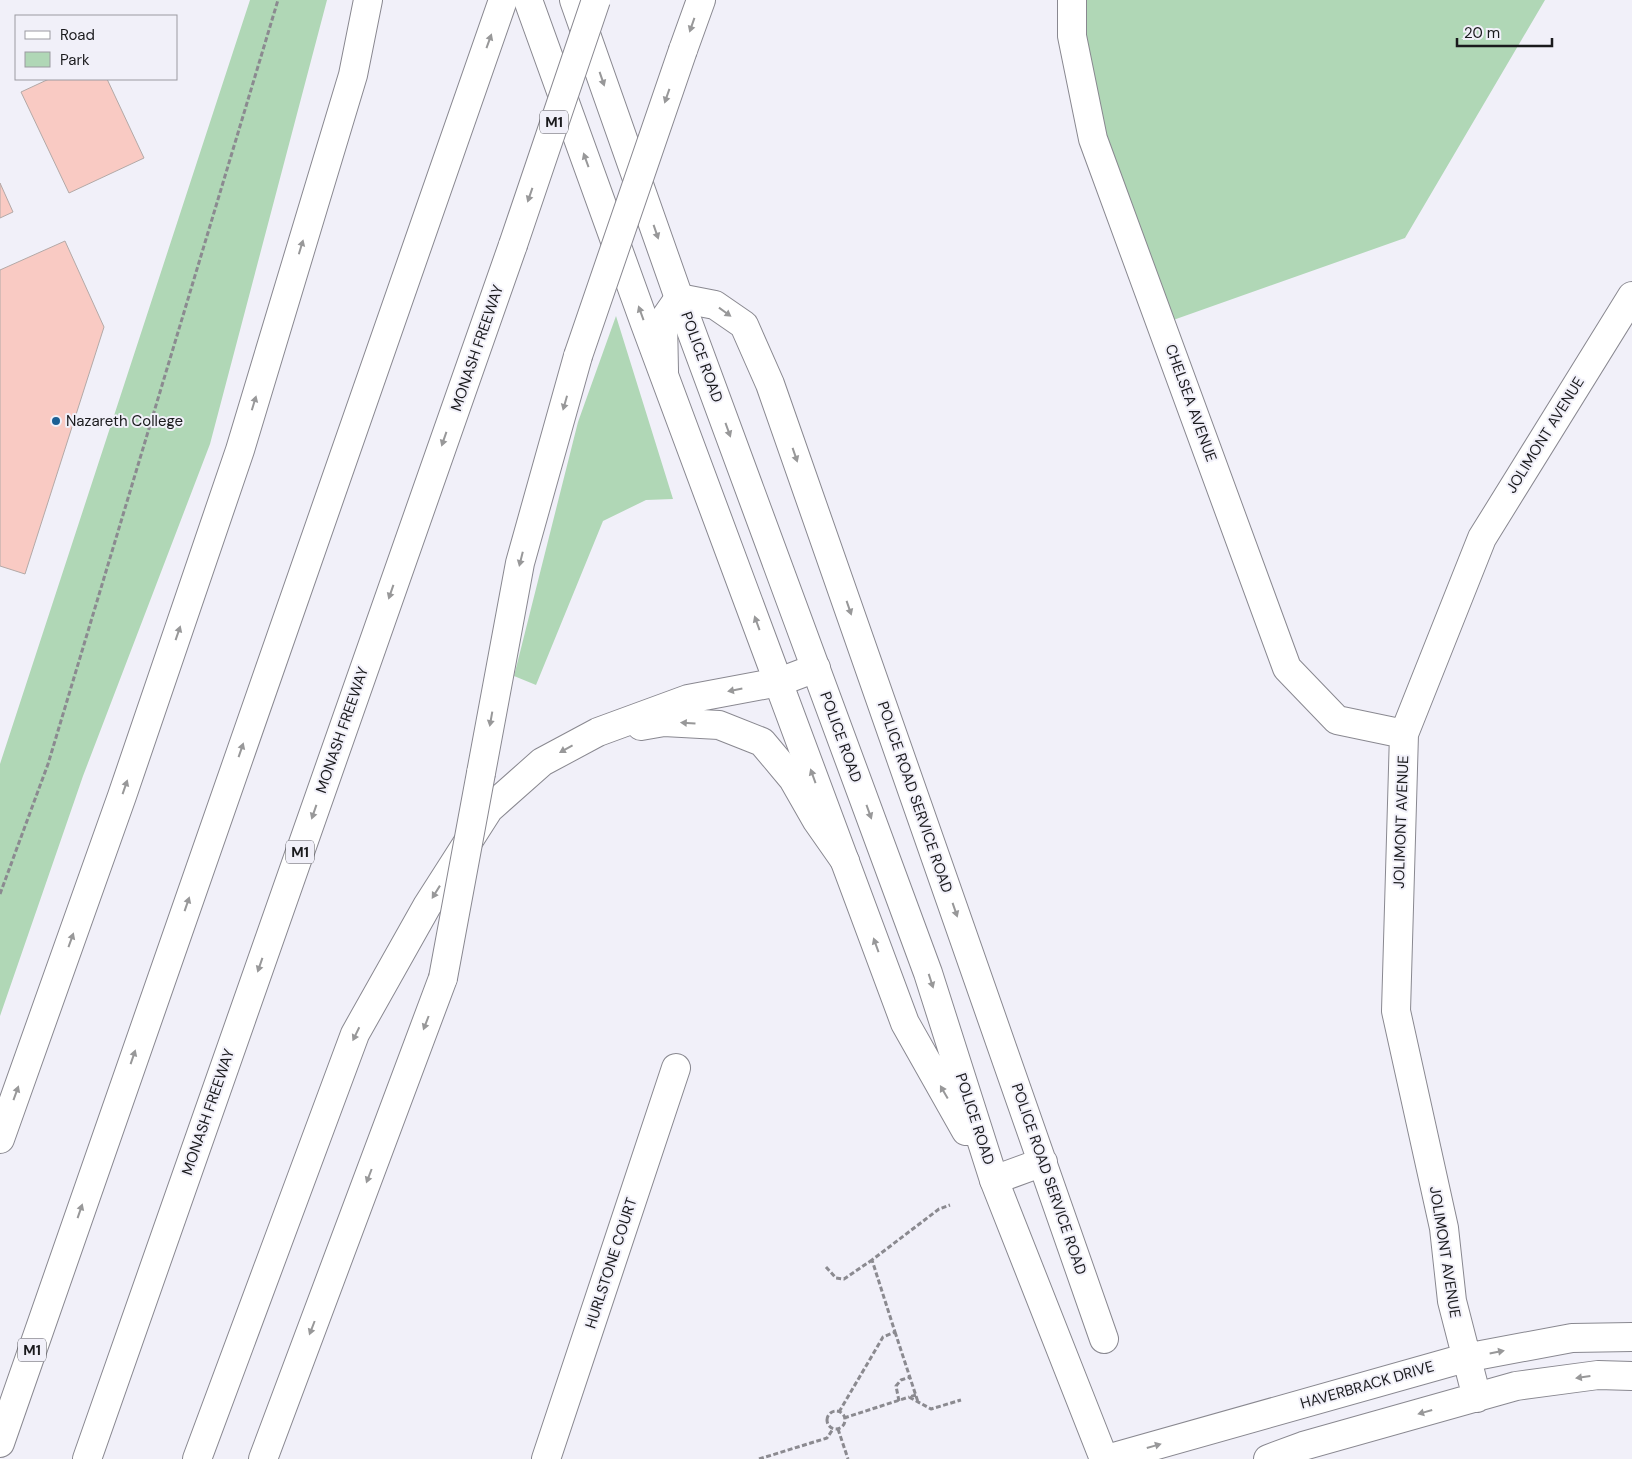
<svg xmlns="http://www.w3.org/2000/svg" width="1632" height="1459" viewBox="0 0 1632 1459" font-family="'DM Sans',sans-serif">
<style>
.green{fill:#b0d7b6}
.building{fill:#f9cac3;stroke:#b3a9a7}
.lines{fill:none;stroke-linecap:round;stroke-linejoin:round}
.minor-casing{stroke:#898890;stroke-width:30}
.major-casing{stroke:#898890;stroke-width:30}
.highway-casing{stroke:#898890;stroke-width:30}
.path{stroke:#8b8a90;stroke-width:3;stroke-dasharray:5 2.5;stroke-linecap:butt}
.minor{stroke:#fff;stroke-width:28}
.major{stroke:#fff;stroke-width:28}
.highway{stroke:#fff;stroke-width:28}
.highway-bridge-casing{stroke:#898890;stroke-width:30;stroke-linecap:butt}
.highway-bridge{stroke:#fff;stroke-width:28}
.oneway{fill:#989899}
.poi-dot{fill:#1b5f94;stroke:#f1f0f9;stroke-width:2}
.labels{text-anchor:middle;stroke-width:4;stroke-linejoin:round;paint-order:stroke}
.shield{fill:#f1f0f9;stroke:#5a5a5f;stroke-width:1}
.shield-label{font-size:14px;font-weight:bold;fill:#1a1a1d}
.street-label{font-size:15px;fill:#1a1a1d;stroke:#f1f0f9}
.poi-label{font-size:15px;fill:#1a1a1d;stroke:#f1f0f9;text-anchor:start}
</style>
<rect width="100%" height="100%" fill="#f1f0f9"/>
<!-- green -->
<path class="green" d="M250,0H327L210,444L83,776L0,1016V764Z
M1072,0H1545L1405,238L1162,324L1093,139Z
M616,316L673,499L646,500L603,521L536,685L514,676L578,422Z"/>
<!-- building -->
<path class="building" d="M49,79H107L144,158L69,193L21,92Z
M0,183L13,212L0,218Z
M65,241L104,327L25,574L0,566V270Z"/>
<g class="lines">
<defs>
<path id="minor" d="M1072,0V36L1093,139L1287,668L1337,720L1404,734
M664,371L663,321L679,298L715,305L744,325L770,384L1104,1339
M994,1180L1043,1162
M1477,1398L1452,1301L1444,1228L1396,1011L1404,734L1482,538L1632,296
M546,1459L676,1068
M1107,1459L1465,1358L1572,1338L1632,1337
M1268,1459L1303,1446L1516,1386L1598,1375L1632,1376"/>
<path id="major" d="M528,0L645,324L905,1023L966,1131
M574,0L679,298L928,973L994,1180L1104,1459"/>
<path id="highway" d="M683,50L701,0
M641,726L664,722L719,725L762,742L793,779L817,821L845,861
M481,773L520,563L578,356
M0,1139L122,796L240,450L353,75L368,0
M0,1443L503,0
M87,1459L513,245
M197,1459L355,1034L427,906L489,809L542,762L598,732L688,699L779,682L816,668
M263,1459L443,978"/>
</defs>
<!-- minor casing -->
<use href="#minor" class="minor-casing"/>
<!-- major casing -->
<use href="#major" class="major-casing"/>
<!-- highway casing -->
<use href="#highway" class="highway-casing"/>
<!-- path -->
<path class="path" d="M0,894L48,764L278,0
M826,1267L836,1278L844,1279L872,1260
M895,1332L918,1402
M916,1395L909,1397L931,1409L961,1400
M899,1401L896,1386L901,1380L910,1377
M827 1420a9 9 0 1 1 18 0a9 9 0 1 1-18 0Z
M839,1412L883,1337L895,1332L872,1260L939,1209L950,1205
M844,1418L909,1397
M838,1429L848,1459
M759,1459L827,1438L833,1429"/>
<!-- minor -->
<use href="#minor" class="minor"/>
<!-- major -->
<use href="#major" class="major"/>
<!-- highway -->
<use href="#highway" class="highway"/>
<defs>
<path id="highway-bridge" d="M513,245L596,0
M578,356L683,50
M443,978L481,773"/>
</defs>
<!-- highway-bridge casing -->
<use href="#highway-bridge" class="highway-bridge-casing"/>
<!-- highway-bridge -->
<use href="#highway-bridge" class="highway-bridge"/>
</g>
<!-- one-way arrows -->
<defs><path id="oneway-solid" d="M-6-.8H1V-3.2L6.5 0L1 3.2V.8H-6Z" transform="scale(1.25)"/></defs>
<g class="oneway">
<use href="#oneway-solid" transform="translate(692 25) rotate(109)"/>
<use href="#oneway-solid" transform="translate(489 41) rotate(-70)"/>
<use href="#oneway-solid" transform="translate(602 79) rotate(71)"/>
<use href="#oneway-solid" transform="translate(667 96) rotate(109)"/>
<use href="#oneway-solid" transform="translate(586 160) rotate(-110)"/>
<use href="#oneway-solid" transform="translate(530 195) rotate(109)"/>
<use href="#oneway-solid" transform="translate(656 232) rotate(71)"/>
<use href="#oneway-solid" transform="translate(301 247) rotate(-73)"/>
<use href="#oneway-solid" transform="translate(725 312) rotate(36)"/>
<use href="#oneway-solid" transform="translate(641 313) rotate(-110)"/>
<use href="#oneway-solid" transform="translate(254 403) rotate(-73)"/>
<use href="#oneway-solid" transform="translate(565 403) rotate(106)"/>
<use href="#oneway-solid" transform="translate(728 430) rotate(70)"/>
<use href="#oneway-solid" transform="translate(444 439) rotate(109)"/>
<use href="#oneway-solid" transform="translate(795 455) rotate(71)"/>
<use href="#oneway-solid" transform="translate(521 559) rotate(104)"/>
<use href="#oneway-solid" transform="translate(391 592) rotate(109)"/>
<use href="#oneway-solid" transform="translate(849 608) rotate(71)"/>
<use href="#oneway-solid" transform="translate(757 623) rotate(-110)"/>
<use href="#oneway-solid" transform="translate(178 633) rotate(-71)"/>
<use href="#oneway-solid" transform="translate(735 690) rotate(169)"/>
<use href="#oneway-solid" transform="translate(491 719) rotate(100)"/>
<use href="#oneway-solid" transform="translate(688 723) rotate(-177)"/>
<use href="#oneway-solid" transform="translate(566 749) rotate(151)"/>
<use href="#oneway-solid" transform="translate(241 750) rotate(-71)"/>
<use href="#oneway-solid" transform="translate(813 776) rotate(-110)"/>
<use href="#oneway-solid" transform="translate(125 787) rotate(-71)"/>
<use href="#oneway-solid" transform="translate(314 812) rotate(109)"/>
<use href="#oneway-solid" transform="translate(869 812) rotate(70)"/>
<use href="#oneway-solid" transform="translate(436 892) rotate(122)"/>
<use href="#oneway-solid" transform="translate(187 904) rotate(-71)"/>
<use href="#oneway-solid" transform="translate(955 910) rotate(71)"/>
<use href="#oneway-solid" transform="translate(71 940) rotate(-70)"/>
<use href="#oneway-solid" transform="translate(876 945) rotate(-110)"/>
<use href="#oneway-solid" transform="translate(260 965) rotate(109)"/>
<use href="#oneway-solid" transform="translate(931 981) rotate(72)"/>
<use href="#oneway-solid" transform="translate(426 1023) rotate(111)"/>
<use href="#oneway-solid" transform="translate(356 1034) rotate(116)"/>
<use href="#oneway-solid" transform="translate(133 1057) rotate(-71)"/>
<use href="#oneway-solid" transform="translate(944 1092) rotate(-120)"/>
<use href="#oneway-solid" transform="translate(16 1093) rotate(-70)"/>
<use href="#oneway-solid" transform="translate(369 1176) rotate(111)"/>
<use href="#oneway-solid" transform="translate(80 1211) rotate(-71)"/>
<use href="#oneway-solid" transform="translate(312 1328) rotate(111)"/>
<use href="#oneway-solid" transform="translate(1497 1352) rotate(-11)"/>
<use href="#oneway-solid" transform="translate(1583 1377) rotate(172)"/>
<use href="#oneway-solid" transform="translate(1425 1412) rotate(164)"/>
<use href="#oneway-solid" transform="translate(1154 1446) rotate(-16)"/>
</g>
<!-- markers -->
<circle class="poi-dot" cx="56" cy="421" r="5"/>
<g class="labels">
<!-- shield labels -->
<g class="shield">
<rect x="540" y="110.5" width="28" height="23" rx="4"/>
<rect x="286" y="840.5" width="28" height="23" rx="4"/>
<rect x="18" y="1338.5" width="28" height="23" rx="4"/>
</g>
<g class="shield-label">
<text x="554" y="127">M1</text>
<text x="300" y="857">M1</text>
<text x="32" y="1355">M1</text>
</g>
<!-- street labels -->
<g class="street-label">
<text transform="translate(477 348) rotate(-71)" y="5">MONASH FREEWAY</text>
<text transform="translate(702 357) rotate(70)" y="5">POLICE ROAD</text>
<text transform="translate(1191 403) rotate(70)" y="5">CHELSEA AVENUE</text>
<text transform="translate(1545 435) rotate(-58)" y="5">JOLIMONT AVENUE</text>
<text transform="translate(342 730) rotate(-71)" y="5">MONASH FREEWAY</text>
<text transform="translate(841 737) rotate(70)" y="5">POLICE ROAD</text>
<text transform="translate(915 797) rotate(71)" y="5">POLICE ROAD SERVICE ROAD</text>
<text transform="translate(1401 822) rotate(-88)" y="5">JOLIMONT AVENUE</text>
<text transform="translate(208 1112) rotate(-71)" y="5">MONASH FREEWAY</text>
<text transform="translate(975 1119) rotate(72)" y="5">POLICE ROAD</text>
<text transform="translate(1049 1179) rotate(71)" y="5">POLICE ROAD SERVICE ROAD</text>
<text transform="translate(1445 1252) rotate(81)" y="5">JOLIMONT AVENUE</text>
<text transform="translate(611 1263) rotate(-72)" y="5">HURLSTONE COURT</text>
<text transform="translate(1367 1385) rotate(-16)" y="5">HAVERBRACK DRIVE</text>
</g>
<!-- poi labels -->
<g class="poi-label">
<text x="66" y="426">Nazareth College</text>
</g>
</g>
<!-- legend -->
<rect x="15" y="15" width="162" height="65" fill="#f1f0f9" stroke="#9b9aa1"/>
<rect x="25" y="31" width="25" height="8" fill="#ffffff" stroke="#9b9aa1"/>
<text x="60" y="40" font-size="15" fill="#1a1a1d">Road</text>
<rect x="25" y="52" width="25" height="15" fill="#b0d7b6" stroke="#9b9aa1"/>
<text x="60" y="65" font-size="15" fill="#1a1a1d">Park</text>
<!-- scale -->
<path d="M1457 38v8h95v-8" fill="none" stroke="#1a1a1d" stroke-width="2.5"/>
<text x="1464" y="38" font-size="15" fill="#1a1a1d" stroke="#f1f0f9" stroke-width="4" paint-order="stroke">20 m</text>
</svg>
